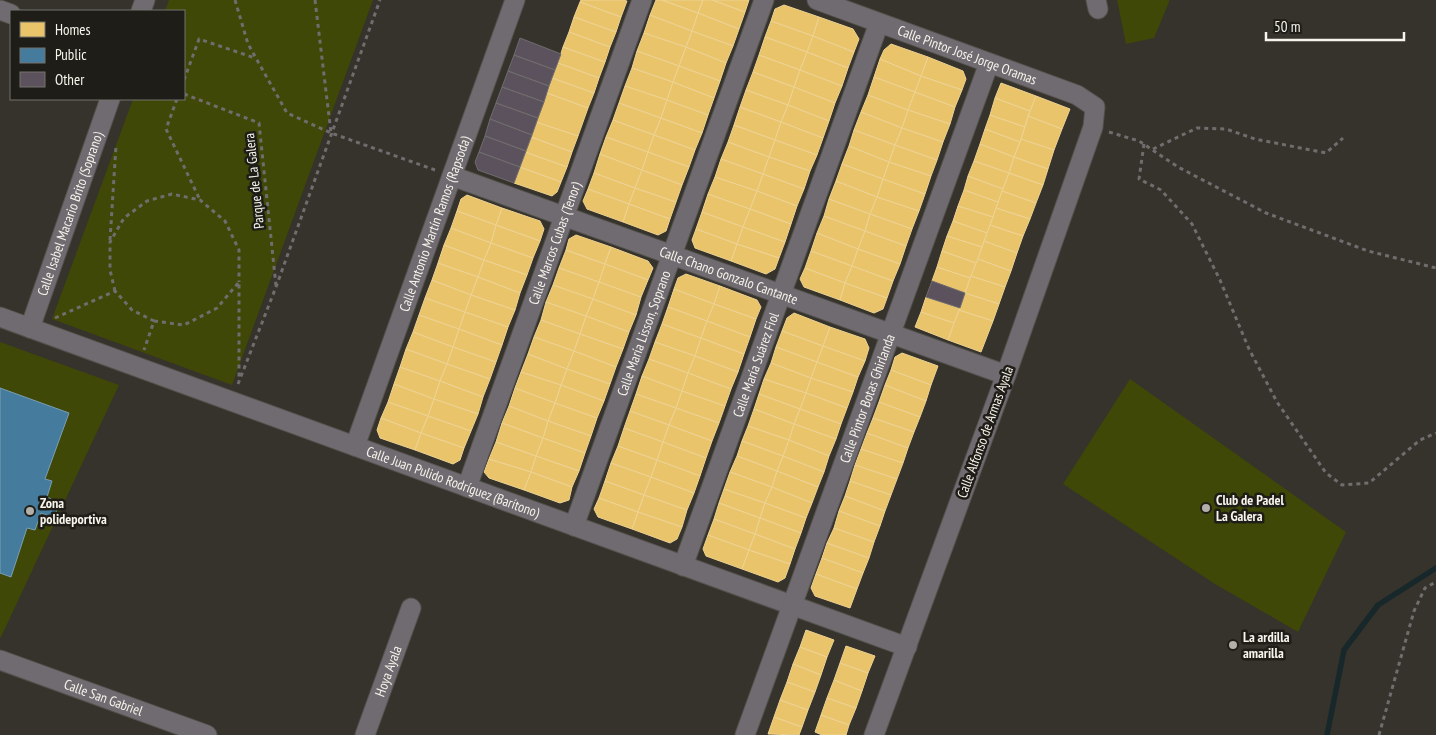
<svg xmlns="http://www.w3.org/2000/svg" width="1436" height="735" viewBox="0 0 1436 735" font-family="'PT Sans Narrow',sans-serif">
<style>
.green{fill:#3f4806}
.homes{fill:#e9c46a;stroke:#edd291}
.public{fill:#457b9d;stroke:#7a9fb4}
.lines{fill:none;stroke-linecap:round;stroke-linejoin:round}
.stream{stroke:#18282a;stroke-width:5.5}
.building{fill:#5c525e;stroke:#6f6c6c}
.street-casing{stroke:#53514b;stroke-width:21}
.path{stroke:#716d6e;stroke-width:3;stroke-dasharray:4 4;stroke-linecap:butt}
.street{stroke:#706a71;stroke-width:19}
.poi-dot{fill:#b2b0a8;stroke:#1e1d17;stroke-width:2}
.labels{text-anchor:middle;stroke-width:5;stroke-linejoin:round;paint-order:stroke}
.street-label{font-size:14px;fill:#f6f4eb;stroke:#1e1d17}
.poi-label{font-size:14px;font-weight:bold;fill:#f6f4eb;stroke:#1e1d17;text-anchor:start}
</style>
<rect width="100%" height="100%" fill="#35332c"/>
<!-- green -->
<path class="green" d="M169,0H373L232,385L52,319L133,99H184V11H165Z
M1117,0H1169V2L1154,38L1126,44Z
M0,342L119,385L1,637H0Z
M1130,379L1346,532L1298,632L1215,584L1063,484Z"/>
<!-- homes -->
<path class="homes" d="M581,0H623L627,1L621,17L580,2Z
M656,0H662L698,13L692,31L650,15Z
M662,0H703L698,13Z
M703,0H712L745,12L739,29L698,13Z
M712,0H749L745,12Z
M580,2L621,17L616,32L574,17Z
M784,5L819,17L813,36L771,21L775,9Z
M698,13L739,29L733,46L692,31Z
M650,15L692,31L686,47L644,33Z
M574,17L616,32L610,47L569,32Z
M819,17L853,29L859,39L854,52L813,36Z
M771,21L813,36L807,52L765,37Z
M692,31L733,46L726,63L686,47Z
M569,32L610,47L605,62L563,47Z
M644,33L686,47L679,66L637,51Z
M813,36L854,52L848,68L807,52Z
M765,37L807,52L800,70L759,55Z
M891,44L928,57L921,76L880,59L884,50Z
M563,47L605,62L599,78L558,63Z
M686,47L726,63L720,81L679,66Z
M637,51L679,66L673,82L632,68Z
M807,52L848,68L842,86L800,70Z
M759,55L800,70L794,87L753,72Z
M928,57L963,71L966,79L962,90L921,76Z
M880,59L921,76L915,92L874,77Z
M558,63L599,78L594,93L552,78Z
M679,66L720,81L714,98L673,82Z
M632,68L673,82L667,100L625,86Z
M800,70L842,86L835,103L794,87Z
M753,72L794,87L788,105L746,90Z
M921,76L962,90L955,107L915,92Z
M874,77L915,92L908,110L868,95Z
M552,78L594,93L588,108L547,93Z
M673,82L714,98L708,115L667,100Z
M1001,83L1036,96L1030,111L995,98Z
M625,86L667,100L661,118L619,103Z
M794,87L835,103L829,121L788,105Z
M746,90L788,105L781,122L740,107Z
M915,92L955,107L950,124L908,110Z
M547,93L588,108L578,136L536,122Z
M868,95L908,110L902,128L861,112Z
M1036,96L1070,109L1062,129L1028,116Z
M995,98L1030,111L1025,127L990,115Z
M667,100L708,115L702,133L661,118Z
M619,103L661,118L654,135L613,120Z
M788,105L829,121L823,138L781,122Z
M740,107L781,122L775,140L734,125Z
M908,110L950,124L943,142L902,128Z
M861,112L902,128L895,145L854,130Z
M990,115L1025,127L1020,142L985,129Z
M1028,116L1062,129L1054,150L1021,139Z
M661,118L702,133L695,150L654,135Z
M613,120L654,135L648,152L606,137Z
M536,122L578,136L572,152L531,137Z
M781,122L823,138L817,155L775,140Z
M734,125L775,140L769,157L728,142Z
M902,128L943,142L937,160L895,145Z
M985,129L1020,142L1014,157L980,144Z
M854,130L895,145L889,162L849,146Z
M654,135L695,150L689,167L648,152Z
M531,137L572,152L567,167L525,152Z
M606,137L648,152L642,170L600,154Z
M1021,139L1054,150L1048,169L1014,157Z
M775,140L817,155L810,171L769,157Z
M728,142L769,157L763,174L721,159Z
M980,144L1014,157L1009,173L974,161Z
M895,145L937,160L931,176L889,162Z
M849,146L889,162L883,179L842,164Z
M525,152L567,167L561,182L520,167Z
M648,152L689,167L682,185L642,170Z
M600,154L642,170L635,188L594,173Z
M769,157L810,171L804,189L763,174Z
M1014,157L1048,169L1043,185L1009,173Z
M721,159L763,174L757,191L715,177Z
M974,161L1009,173L1003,189L968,176Z
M889,162L931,176L925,194L883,179Z
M842,164L883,179L877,197L836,181Z
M520,167L561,182L557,192L552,196L514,183Z
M642,170L682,185L676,202L635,188Z
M594,173L635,188L629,204L588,189Z
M1009,173L1043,185L1036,203L1002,191Z
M763,174L804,189L797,206L757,191Z
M968,176L1003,189L998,202L964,190Z
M715,177L757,191L750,209L708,194Z
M883,179L925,194L919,211L877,197Z
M836,181L877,197L870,214L829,199Z
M635,188L676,202L670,219L629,204Z
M588,189L629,204L623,222L587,209L583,201Z
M964,190L998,202L993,217L958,206Z
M757,191L797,206L791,224L750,209Z
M1002,191L1036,203L1030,219L996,208Z
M708,194L750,209L743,227L702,212Z
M467,195L502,208L496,225L457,211L461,199Z
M877,197L919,211L912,229L870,214Z
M829,199L870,214L865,231L824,216Z
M629,204L670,219L666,231L658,235L623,222Z
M958,206L993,217L987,233L953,221Z
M502,208L540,221L544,229L540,241L496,225Z
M996,208L1030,219L1023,236L990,225Z
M750,209L791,224L785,242L743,227Z
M457,211L496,225L491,243L451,228Z
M702,212L743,227L737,244L696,229Z
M870,214L912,229L906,246L865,231Z
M824,216L865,231L858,249L817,233Z
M953,221L987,233L982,247L947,236Z
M496,225L540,241L533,258L491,243Z
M990,225L1023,236L1017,253L984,241Z
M743,227L785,242L779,258L737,244Z
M451,228L491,243L484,260L444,245Z
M696,229L737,244L731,261L695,248L692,240Z
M865,231L906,246L900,264L858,249Z
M817,233L858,249L852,266L811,251Z
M576,235L611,247L605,264L566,250L569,239Z
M947,236L982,247L976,263L942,251Z
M984,241L1017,253L1011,271L978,259Z
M491,243L533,258L527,275L484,260Z
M737,244L779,258L775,269L766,274L731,261Z
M444,245L484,260L478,277L438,263Z
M611,247L648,261L653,268L648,280L605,264Z
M858,249L900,264L893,281L852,266Z
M566,250L605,264L599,282L559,268Z
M811,251L852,266L845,283L805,268Z
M942,251L976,263L970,278L937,267Z
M978,259L1011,271L1005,287L971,276Z
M484,260L527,275L520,293L478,277Z
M438,263L478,277L471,295L432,280Z
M605,264L648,280L641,297L599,282Z
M852,266L893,281L887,298L845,283Z
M937,267L970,278L965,293L932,281Z
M559,268L599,282L593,299L553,285Z
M805,268L845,283L840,300L804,287L800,279Z
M686,274L720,286L714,304L674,289L678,278Z
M971,276L1005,287L999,304L965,293Z
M478,277L520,293L515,310L471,295Z
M432,280L471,295L465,312L425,298Z
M599,282L641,297L636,315L593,299Z
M845,283L887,298L883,309L874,313L840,300Z
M553,285L593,299L586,316L546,302Z
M720,286L757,300L761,307L756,319L714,304Z
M674,289L714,304L707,321L668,307Z
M965,293L999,304L993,321L959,310Z
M471,295L515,310L508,327L465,312Z
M926,297L960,308L954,323L921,312Z
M425,298L465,312L459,329L419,315Z
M593,299L636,315L629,332L586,316Z
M546,302L586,316L580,334L541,320Z
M714,304L756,319L750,337L707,321Z
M668,307L707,321L701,338L662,324Z
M959,310L993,321L981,352L948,340Z
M465,312L508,327L502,345L459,329Z
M921,312L954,323L948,340L915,327Z
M794,313L830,327L823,346L782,331L787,318Z
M419,315L459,329L453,347L413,332Z
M586,316L629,332L623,349L580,334Z
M541,320L580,334L574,351L534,337Z
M707,321L750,337L744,354L701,338Z
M662,324L701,338L695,356L655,342Z
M830,327L865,339L869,348L865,361L823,346Z
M459,329L502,345L496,362L453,347Z
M782,331L823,346L817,362L776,347Z
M413,332L453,347L447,364L406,349Z
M580,334L623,349L616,367L574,351Z
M534,337L574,351L567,369L528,354Z
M701,338L744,354L738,372L695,356Z
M655,342L695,356L688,373L649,359Z
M823,346L865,361L858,377L817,362Z
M453,347L496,362L490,379L447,364Z
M776,347L817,362L811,378L771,363Z
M406,349L447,364L440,381L400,367Z
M574,351L616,367L610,384L567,369Z
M902,353L938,366L931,385L891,370L895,357Z
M528,354L567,369L561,385L521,372Z
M695,356L738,372L731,389L688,373Z
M649,359L688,373L682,391L642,376Z
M817,362L858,377L853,392L811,378Z
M771,363L811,378L806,393L764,379Z
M447,364L490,379L483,397L440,381Z
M400,367L440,381L434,399L394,384Z
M567,369L610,384L604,401L561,385Z
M891,370L931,385L926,401L885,385Z
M521,372L561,385L555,403L515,388Z
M688,373L731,389L725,406L682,391Z
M642,376L682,391L676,408L636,394Z
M811,378L853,392L847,408L806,393Z
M764,379L806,393L800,409L759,394Z
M440,381L483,397L478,414L434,399Z
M394,384L434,399L428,416L388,402Z
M561,385L604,401L597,418L555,403Z
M885,385L926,401L920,417L879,402Z
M515,388L555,403L548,421L509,406Z
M682,391L725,406L719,423L676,408Z
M806,393L847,408L841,424L800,409Z
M636,394L676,408L669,425L630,411Z
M759,394L800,409L794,424L754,409Z
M434,399L478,414L471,431L428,416Z
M388,402L428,416L421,433L381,418Z
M879,402L920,417L914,432L873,418Z
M555,403L597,418L591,436L548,421Z
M509,406L548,421L543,438L502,423Z
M676,408L719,423L712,441L669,425Z
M754,409L794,424L789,440L748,426Z
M800,409L841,424L836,439L794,424Z
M630,411L669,425L663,442L624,428Z
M428,416L471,431L464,448L421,433Z
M381,418L421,433L415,450L380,438L377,430Z
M873,418L914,432L908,448L867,433Z
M548,421L591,436L585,453L543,438Z
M502,423L543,438L536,456L496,442Z
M794,424L836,439L829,456L789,440Z
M669,425L712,441L706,458L663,442Z
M748,426L789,440L783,456L742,441Z
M624,428L663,442L657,460L618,446Z
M421,433L464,448L460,460L453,464L415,450Z
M867,433L908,448L903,463L861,449Z
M543,438L585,453L579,471L536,456Z
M789,440L829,456L824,472L783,456Z
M742,441L783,456L777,471L737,456Z
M496,442L536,456L531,472L489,459Z
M663,442L706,458L700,476L657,460Z
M618,446L657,460L651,477L611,463Z
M861,449L903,463L897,479L855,465Z
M536,456L579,471L572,487L531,472Z
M737,456L777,471L772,487L730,472Z
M783,456L824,472L818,487L777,471Z
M489,459L531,472L524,490L489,478L484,472Z
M657,460L700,476L694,493L651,477Z
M611,463L651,477L644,495L605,481Z
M855,465L897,479L891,495L850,481Z
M777,471L818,487L812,503L772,487Z
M531,472L572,487L569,500L560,503L524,490Z
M730,472L772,487L765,503L724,489Z
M651,477L694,493L687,510L644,495Z
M605,481L644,495L638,512L599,498Z
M850,481L891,495L885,511L845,496Z
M772,487L812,503L806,518L765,503Z
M724,489L765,503L760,518L719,503Z
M644,495L687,510L682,527L638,512Z
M845,496L885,511L880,526L839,511Z
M599,498L638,512L632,529L598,517L594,509Z
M719,503L760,518L755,534L714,519Z
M765,503L806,518L801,533L760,518Z
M839,511L880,526L874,542L834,528Z
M638,512L682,527L677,539L670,543L632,529Z
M760,518L801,533L795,549L755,534Z
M714,519L755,534L749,550L708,535Z
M834,528L874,542L869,558L827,543Z
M755,534L795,549L790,564L749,550Z
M708,535L749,550L742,569L706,556L703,549Z
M827,543L869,558L863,573L822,558Z
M749,550L790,564L785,578L778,582L742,569Z
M822,558L863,573L857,589L816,574Z
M816,574L857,589L850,608L815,596L811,588Z
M806,630L834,640L827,657L800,647Z
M846,646L875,656L868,673L840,663Z
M800,647L827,657L821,675L793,664Z
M840,663L868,673L862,691L834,680Z
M793,664L821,675L815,692L787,682Z
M834,680L862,691L856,708L827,698Z
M787,682L815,692L808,710L780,700Z
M827,698L856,708L849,725L821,715Z
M780,700L808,710L802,727L774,717Z
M821,715L849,725L846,735H822L815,732Z
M774,717L802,727L799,735L768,734Z"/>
<!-- public -->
<path class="public" d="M0,388L69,413L45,479L52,481L47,497L51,499L49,507L57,510L54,518L41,513L35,530L27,528L11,577L0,573Z"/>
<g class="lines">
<!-- stream -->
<path class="stream" d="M1327,735L1344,650L1378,605L1436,568"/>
</g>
<!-- building -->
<path class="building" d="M520,38L561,54L555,70L514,55Z
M514,55L555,70L549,86L508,71Z
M508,71L549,86L544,102L502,87Z
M502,87L544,102L538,118L496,103Z
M496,103L538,118L532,135L490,119Z
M490,119L532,135L526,151L485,136Z
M485,136L526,151L520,167L479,152Z
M479,152L520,167L514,183L478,170L475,162Z
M932,281L965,293L960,308L926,297Z"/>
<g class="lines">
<defs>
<g id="street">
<path id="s1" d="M817,0L1077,95L1095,107L1093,127L1006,375L874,735"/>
<path d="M1096,0L1098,9"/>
<path d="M0,10L11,14"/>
<path d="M141,11L145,0"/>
<path id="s2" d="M452,176L1006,375"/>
<path id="s3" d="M0,317L907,647"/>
<path id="s4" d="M30,328L110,99"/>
<path id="s5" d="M355,446L515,0"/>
<path id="s6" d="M467,487L642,0"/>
<path id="s7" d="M574,526L764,0"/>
<path id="s8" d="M683,566L879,23"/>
<path id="s9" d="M0,660L207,735"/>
<path id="s10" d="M365,735L411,608"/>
<path id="s11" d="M745,735L989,63"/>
</g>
</defs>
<!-- street casing -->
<use href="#street" class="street-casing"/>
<!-- path -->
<path class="path" d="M235,0L248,44L287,113L331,133L435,170
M315,0L331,133
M184,80L199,39L255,58
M184,94L259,123L276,286
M177,99L166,129L200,200
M1109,132L1139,141L1178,167L1266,213L1368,251L1436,268
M1144,144L1139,179L1161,190L1192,224L1220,280L1249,349L1277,402L1326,473L1342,485L1369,483L1420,440L1436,433
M1153,149L1197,128L1226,129L1255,139L1326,153L1343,138
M110,240L116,146
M115,291L110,270V242L124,218L147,201L172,194L200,200L225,221L239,250V282
M55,318L115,291L132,310L154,321L144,350
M154,321L184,325L217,308L239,282V378
M238,384L276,287L380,0
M1379,735L1414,611L1425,588L1436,582"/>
<!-- street -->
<use href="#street" class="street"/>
</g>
<!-- markers -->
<g class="poi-dot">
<circle cx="1206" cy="508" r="5"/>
<circle cx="30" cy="511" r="5"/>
<circle cx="1233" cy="645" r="5"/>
</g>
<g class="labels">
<!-- street labels -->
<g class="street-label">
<text dy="5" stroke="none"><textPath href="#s1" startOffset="160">Calle Pintor José Jorge Oramas</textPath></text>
<text transform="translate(254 181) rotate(-96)" y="5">Parque de La Galera</text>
<text dy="5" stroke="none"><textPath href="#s4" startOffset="121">Calle Isabel Macario Brito (Soprano)</textPath></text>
<text dy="5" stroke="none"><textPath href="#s5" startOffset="236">Calle Antonio Martín Ramos (Rapsoda)</textPath></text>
<text dy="5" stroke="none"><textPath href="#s6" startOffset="259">Calle Marcos Cubas (Tenor)</textPath></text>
<text dy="5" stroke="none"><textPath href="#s2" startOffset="294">Calle Chano Gonzalo Cantante</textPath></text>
<text dy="5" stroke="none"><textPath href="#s7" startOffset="205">Calle María Lisson, Soprano</textPath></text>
<text dy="5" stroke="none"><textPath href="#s8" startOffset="214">Calle María Suárez Fiol</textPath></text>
<text dy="5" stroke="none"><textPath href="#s11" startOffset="358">Calle Pintor Botas Ghirlanda</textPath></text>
<text transform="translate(985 432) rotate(-70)" y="5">Calle Alfonso de Armas Ayala</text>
<text dy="5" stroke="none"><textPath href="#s3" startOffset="482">Calle Juan Pulido Rodríguez (Barítono)</textPath></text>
<text dy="5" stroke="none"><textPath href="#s10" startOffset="68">Hoya Ayala</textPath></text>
<text dy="5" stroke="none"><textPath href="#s9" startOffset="110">Calle San Gabriel</textPath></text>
</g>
<!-- poi labels -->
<g class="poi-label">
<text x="1216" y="505">Club de Padel<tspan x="1216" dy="16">La Galera</tspan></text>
<text x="40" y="508">Zona<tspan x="40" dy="16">polideportiva</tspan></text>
<text x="1243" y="642">La ardilla<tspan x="1243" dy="16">amarilla</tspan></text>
</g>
</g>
<!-- legend -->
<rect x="10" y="10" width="175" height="90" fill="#1e1d17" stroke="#74736c"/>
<rect x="20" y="22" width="25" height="15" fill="#e9c46a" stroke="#74736c"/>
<text x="55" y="35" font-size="15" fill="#f6f4eb">Homes</text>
<rect x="20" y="48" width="25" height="15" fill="#457b9d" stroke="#74736c"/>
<text x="55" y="60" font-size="15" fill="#f6f4eb">Public</text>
<rect x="20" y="72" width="25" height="15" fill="#5c525e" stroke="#74736c"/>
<text x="55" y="85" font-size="15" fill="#f6f4eb">Other</text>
<!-- scale -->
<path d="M1266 32v8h138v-8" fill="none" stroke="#f6f4eb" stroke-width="2.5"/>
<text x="1274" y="32" font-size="15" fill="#f6f4eb" stroke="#1e1d17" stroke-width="4" paint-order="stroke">50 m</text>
</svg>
